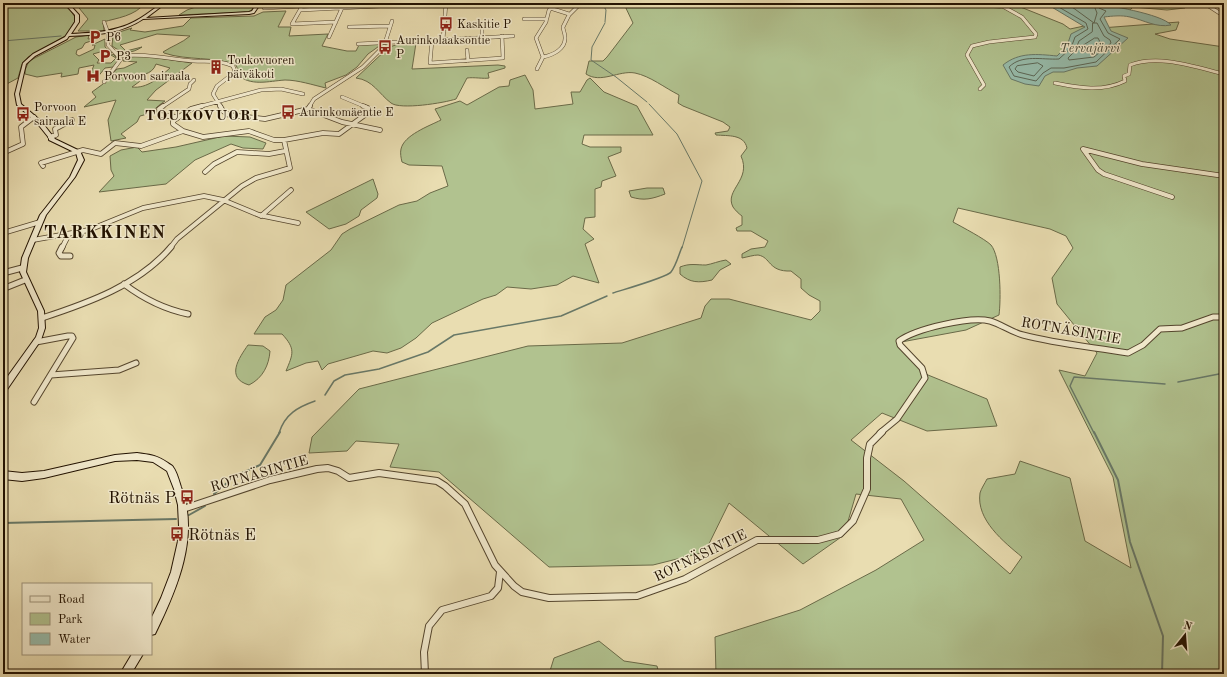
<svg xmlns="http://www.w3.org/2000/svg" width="1227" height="677" viewBox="0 0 1227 677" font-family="'Old Standard TT',serif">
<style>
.green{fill:#b1c28f;stroke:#6a6a48;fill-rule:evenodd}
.water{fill:#97bcab;stroke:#687867}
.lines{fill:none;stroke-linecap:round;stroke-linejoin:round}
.shore{stroke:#5c6756;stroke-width:1}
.stream-far2{stroke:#687867;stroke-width:1}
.stream-far1{stroke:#687867;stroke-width:1.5}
.stream{stroke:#687867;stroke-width:2}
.street-far3-casing{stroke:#54452d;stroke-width:4}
.street-far2-casing{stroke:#54452d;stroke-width:5.5}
.street-far1-casing{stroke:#54452d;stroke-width:7}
.street-casing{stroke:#54452d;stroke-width:8}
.secondary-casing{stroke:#221201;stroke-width:2}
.street-far3{stroke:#f1e9cc;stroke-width:3}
.street-far2{stroke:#f1e9cc;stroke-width:4}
.street-far1{stroke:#f1e9cc;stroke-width:5}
.street{stroke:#f1e9cc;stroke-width:6}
.secondary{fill:#f1e9cc;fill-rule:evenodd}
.labels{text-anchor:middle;stroke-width:3;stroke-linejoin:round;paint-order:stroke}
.far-poi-label{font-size:12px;fill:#221201;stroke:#f1e9cc;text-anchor:start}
.far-water-label{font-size:13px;font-style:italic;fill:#4b4e3c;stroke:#f1e9cc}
.street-label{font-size:14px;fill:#221201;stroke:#f1e9cc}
.far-district-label{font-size:15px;font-weight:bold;letter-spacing:1px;fill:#221201;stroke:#f1e9cc}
.near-poi-label{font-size:17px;fill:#221201;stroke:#f1e9cc;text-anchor:end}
.district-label{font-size:18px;font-weight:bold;letter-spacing:1px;fill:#221201;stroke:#f1e9cc}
</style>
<rect width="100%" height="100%" fill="#e9ddb1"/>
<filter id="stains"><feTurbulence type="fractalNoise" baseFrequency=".005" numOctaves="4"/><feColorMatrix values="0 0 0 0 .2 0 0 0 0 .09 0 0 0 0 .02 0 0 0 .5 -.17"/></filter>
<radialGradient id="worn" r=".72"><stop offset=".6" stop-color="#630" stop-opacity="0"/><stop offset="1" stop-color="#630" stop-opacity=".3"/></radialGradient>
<!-- green -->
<path class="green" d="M3,3H63L68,6L76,19L67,35L28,57L22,64L18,78L3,86Z
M75,3H145C135,16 117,18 103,22L104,30L103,31H78L88,19Z
M207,3H256L251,11L247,12L179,15L187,10Z
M598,3H936L1000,8L1018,6L1063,24L1070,29L1084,26L1101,28L1179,22L1176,30L1155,34L1170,39L1224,47V674H716L715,637L800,610L876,570L924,540L901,499L856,494L844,535L803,564L729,503L705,552L653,565L549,567L439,472L390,467L399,444L356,441L347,451L309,453L312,437L359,389L528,346L622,343L701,318L705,306L711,299H729L811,320L820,311V301L809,295L801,288V279L791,271C768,272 771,257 758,255C754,255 747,257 742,258V254L751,249L765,247L768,241L751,231H737L736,228L742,225V216C739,214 735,210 733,207C724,190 752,180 741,156L747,148C744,134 728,136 716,135L715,133L728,131L730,127L723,122L683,106L678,103L679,95C665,88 650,76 635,73C619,70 601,84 586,74L589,61H603L607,57L633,23L624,4L599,5ZM958,208L1050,229L1066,236L1073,248L1052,278L1057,304L1097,353L1085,376L1059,370L1113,477L1131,568L1085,541L1070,478L1020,461L1015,474L987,479C985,483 981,489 980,493C976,520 1004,542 1022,557L1010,574L904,481L851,440L882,413L927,431L997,426L987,399L928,375L896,343L966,330L999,315C1001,300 1001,257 991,245C985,239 962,227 953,222Z
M1110,3H1185V8L1167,10L1133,7L1130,10L1112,6Z
M286,11L278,27H291L289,36L328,34L322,46L347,51H356L359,45L382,44L368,54L357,67L346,75L325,83L326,88C313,85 298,80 285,80C269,81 250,87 237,74L238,70L236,65C213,56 188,61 164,53L163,52C172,46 182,43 190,36L157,34L120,45L126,51L142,47C131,54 123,54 112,46L113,34L132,28L130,30L145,32L183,26L191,18L254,16L263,12Z
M89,35L88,39L100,38L85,43L82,48L77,50L76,54L79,56L94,49L95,45H92L105,39V47L112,53H109H110L107,50L93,54L99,60L97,63H111L116,58L111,55L113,54L119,60L113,67L105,68L96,79H99L98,81L89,78L94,65L79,68L78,74L61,77L62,73L37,77L25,74V70L29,61L76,37Z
M403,43H416L412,69L498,65L505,66V68L488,73L489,78C484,79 474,77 467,78L456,99C444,103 400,110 391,103C379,94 373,80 356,78L389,47Z
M145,56L192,63L156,90L147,100L165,101C154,108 154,113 140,116L137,122L121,134L126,138L111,141L108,120L116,100L84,107L96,97L92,92L103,84L117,69L124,68L137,62L123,61L126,57ZM156,64L170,68C160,77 147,89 132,87L143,79L131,80C139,74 152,76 156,64Z
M525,75L533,90L535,109L573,104L571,92H580L587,80L590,78L604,92L637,106L653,135H584L582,144L590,147H621V152L608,157L616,176L602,181L601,187L595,189V217L585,218L583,229L594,239L585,244L599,283L573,276L557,285L531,289L507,287L496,295L483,299L432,323L416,338L401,348L387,353L373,351L328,364L322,370L318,361L306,363L286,371C293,354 296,349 282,334H254L265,317L276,310L283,300L286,285L331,250L342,234L350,229L399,205L417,201L430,193L448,186L442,166L409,165L402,162C401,158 400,153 401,149C404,135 429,126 441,120L435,109L460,101L467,105L499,87L509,86L510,80Z
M224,136L250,137L266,143L263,149L243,148L231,144L195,160L166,184L99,192L114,176L111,170L110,156L121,150L137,147L142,152L176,147Z
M373,179L378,194L377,198L361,210L359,216L346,224L329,229L306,212Z
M647,188H663L665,194C652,199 644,201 631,197L629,191Z
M726,260L731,264L720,270L712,280C699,283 690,283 680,274V267C690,263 696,265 706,265C712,264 719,261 726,260Z
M248,345L263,346L270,351C269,365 263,378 249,385C225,378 239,358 248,345Z
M599,641L624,661L657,666L659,674H549L554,658Z"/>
<!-- water -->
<path class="water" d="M1045,3C1060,3 1076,2 1092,3C1107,5 1162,14 1171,25C1156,28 1144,20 1130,17C1121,15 1113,16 1104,17L1111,31L1128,38L1097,66L1077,68L1064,72H1053L1045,76L1039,86L1025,84L1011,79L1003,65C1019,52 1037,54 1057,56L1067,46L1071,34L1085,27Z"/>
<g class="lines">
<!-- shore -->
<path class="shore" d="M1052,3L1086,23L1088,29L1075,37L1071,48L1059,59C1042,60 1022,54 1009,67L1014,76L1036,81L1043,73L1051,68H1064L1096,62L1120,39L1108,33L1100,19L1106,11L1099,8L1098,3
M1060,3L1072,7L1094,23L1097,13L1093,3
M1093,23H1097L1104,36L1110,40L1111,43L1094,57L1069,60L1068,58L1075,51L1079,41L1092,32Z
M1095,38H1098L1101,44L1091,52H1083L1084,45Z
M1038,63L1043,66L1034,76L1018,72L1015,69L1017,66Z"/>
<!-- stream-far2 -->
<path class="stream-far2" d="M602,3L606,10L605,22
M605,23L592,47L591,60L616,77L647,102
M3,41L61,36
M649,104L677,134L702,181L682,248"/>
<!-- stream-far1 -->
<path class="stream-far1" d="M613,293C622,290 668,277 671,272C676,266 679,254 682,247
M1178,382L1224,373
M325,395L334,381L345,375L379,369L428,352L454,335L561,316L607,296
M279,433C285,414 298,407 315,401
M1094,433L1070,386L1074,377L1165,384"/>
<!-- stream -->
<path class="stream" d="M1094,432L1118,480L1130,542L1163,636L1162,674
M214,494L235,476L260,465L280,432
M189,515L205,506
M3,523L176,519"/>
<defs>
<path id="street-far3" d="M303,3L300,10L380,6L384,3
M1204,3L1224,16
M1104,4L1109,3
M162,5L192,3
M264,8L302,6
M550,8L569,14
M300,10L292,24L336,22
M524,19H547
M104,22L108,33V45L121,59L104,82
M349,27L390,26
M482,28V38
M329,37L342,8
M432,40L430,63L503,58L502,36
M443,40L446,3
M358,44L513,36
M467,50L468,61
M119,56C145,53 168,59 193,61C207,62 220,60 233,66L235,72L217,86L213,94L221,107
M543,57C553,55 566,49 565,37C565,33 563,30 563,27L569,15L578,6
M537,69L543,57L536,38L546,22L549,10L561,3
M1055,83C1079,88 1103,92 1125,81L1124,76L1129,74L1130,65C1159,54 1195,67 1224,74
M980,89L984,85L967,55L972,46L989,42L1035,37L1036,34L1022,17L1004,7L1007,3
M342,97L366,107
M162,107L189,89L190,84L194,80
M198,107L261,90L281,89L303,94
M309,107L314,99L363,67L384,46L392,21"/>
<path id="street-far2" d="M163,106L159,109L160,115L177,117
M220,106L223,111L229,115L265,119L308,109L342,122L380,130
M308,109L310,106
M183,131L173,124V121L191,109L202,106
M50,137L56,135L55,129L72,120
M3,153L23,144L21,127L34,117
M43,166L41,163L83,150L101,154L115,143L141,146L183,131L203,137L249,131L274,140H284L323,133L339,134L369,112L368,108L363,106
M205,172L214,164L237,152L269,154L285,151
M1172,197L1104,174L1098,170L1083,149L1142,164L1224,176
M261,216L291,190
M3,233L40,222
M33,240L89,230L143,208L204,196L223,200L259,215L298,223
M62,248L69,234
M170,248L177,239L242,186L256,178L290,168L284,140"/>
<path id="street-far1" d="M62,247L59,253L61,256H70
M3,273L22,268
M124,284C144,299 163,309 188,314
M5,288L25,280
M42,318C88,303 139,285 171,247
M51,375L119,370L136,363
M34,402L73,338L72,336H68L36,342
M880,433L897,419L925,378L922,368L900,345L899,341C915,329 970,316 990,321C1001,324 1011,332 1023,335C1057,344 1093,347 1128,353L1143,345L1160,329L1182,328L1213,317H1224"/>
<path id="street" d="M183,509L270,480L317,469L328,468L338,471L349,478L379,473L437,481L445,486L465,504L495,565L514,586L522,592L549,598L637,596L685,579L757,540H818L840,534L853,521L867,489V458L870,444L882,432
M425,674L424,652L429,626L442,610L491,596L498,588L500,572"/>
<path id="secondary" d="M64,3H68L79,15V22L71,34C86,33 103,33 118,28C135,24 148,13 162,3H166L146,18L249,12L252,11L257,3H261L254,13L249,14L143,19C121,34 95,35 69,36L67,39L35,56L26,64L19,94L21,104L41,121L55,139L80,151L84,160L75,177L46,215L28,258L26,272L44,311L45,328L41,340L6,391L3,392V383L36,337L39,328L38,311L20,272L22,258L40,215L70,177L78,160L76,153L49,140V138L37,123L17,105L15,94L23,63L33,54L65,37L75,22V15Z
M1206,3H1212L1224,6V8Z
M137,453C151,455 156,455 168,463C169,464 173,466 173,467C177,472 179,481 181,487C200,536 177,589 155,634L151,635V619L161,598L171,572L178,541L179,526L178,505L174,489L167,471L153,462L137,460L115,461L44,478L22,481L3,479V471L22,473L44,471L115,455Z
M132,654H143L131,674H120Z"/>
</defs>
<!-- street-far3 casing -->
<use href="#street-far3" class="street-far3-casing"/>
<!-- street-far2 casing -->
<use href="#street-far2" class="street-far2-casing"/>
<!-- street-far1 casing -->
<use href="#street-far1" class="street-far1-casing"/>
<!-- street casing -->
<use href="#street" class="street-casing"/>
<!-- secondary casing -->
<use href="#secondary" class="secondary-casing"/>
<!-- street-far3 -->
<use href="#street-far3" class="street-far3"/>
<!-- street-far2 -->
<use href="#street-far2" class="street-far2"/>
<!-- street-far1 -->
<use href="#street-far1" class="street-far1"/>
<!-- street -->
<use href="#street" class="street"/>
<!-- secondary -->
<use href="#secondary" class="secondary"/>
</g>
<!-- icons -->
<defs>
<symbol id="bus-bare" viewBox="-9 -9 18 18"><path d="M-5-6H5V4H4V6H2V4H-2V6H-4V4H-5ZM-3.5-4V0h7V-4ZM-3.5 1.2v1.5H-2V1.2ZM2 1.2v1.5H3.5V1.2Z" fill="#8f2418" stroke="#f1e9cc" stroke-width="2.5" paint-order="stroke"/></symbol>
<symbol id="parking-bare" viewBox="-9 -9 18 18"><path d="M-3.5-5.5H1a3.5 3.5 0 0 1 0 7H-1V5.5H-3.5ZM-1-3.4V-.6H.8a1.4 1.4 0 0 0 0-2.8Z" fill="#8f2418" stroke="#f1e9cc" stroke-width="2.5" paint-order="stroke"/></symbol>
<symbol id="building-bare" viewBox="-9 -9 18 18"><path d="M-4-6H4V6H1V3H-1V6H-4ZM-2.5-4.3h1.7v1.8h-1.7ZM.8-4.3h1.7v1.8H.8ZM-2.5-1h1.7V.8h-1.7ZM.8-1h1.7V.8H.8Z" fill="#8f2418" stroke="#f1e9cc" stroke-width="2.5" paint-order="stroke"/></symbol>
<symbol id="hospital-bare" viewBox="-9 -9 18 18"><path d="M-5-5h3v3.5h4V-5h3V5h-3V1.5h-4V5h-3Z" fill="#8f2418" stroke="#f1e9cc" stroke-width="2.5" paint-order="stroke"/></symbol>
</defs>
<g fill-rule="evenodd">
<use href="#bus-bare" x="436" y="14" width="20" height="20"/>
<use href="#parking-bare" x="85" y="27" width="20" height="20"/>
<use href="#bus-bare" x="375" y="37" width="20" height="20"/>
<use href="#parking-bare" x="95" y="46" width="20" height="20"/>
<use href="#building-bare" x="206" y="57" width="20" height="20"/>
<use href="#hospital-bare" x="83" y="66" width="20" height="20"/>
<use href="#bus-bare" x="278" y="102" width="20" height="20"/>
<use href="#bus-bare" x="13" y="104" width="20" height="20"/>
<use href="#bus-bare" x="177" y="487" width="20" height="20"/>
<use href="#bus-bare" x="167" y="524" width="20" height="20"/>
</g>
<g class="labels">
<!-- far-poi labels -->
<g class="far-poi-label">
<text x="457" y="28">Kaskitie P</text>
<text x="106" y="41">P6</text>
<text x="396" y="44">Aurinkolaaksontie<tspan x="396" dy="14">P</tspan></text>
<text x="116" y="60">P3</text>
<text x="227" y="64">Toukovuoren<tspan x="227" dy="14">päiväkoti</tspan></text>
<text x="104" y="80">Porvoon sairaala</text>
<text x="34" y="111">Porvoon<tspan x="34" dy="14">sairaala E</tspan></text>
<text x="299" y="116">Aurinkomäentie E</text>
</g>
<!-- far-water labels -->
<g class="far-water-label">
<text x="1090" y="52">Tervajärvi</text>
</g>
<!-- street labels -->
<g class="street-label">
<text transform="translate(1071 330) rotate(10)" y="5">ROTNÄSINTIE</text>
<text transform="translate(259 473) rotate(-16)" y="5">ROTNÄSINTIE</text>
<text transform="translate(700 555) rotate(-26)" y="5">ROTNÄSINTIE</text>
</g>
<!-- far-district labels -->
<g class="far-district-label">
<text x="202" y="120">TOUKOVUORI</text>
</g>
<!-- near-poi labels -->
<g class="near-poi-label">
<text x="176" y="503">Rötnäs P</text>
<text x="188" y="540" text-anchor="start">Rötnäs E</text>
</g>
<!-- district labels -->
<g class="district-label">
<text x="105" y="238">TARKKINEN</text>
</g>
</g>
<!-- margin -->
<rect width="1227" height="677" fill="none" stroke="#e9ddb1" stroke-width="16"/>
<rect x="4" y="4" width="1219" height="669" fill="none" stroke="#221201" stroke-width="2"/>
<rect x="8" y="8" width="1211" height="661" fill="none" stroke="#221201"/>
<!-- legend -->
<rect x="22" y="583" width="130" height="72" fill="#f1e9cc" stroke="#9e937b"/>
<rect x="30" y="596" width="20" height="6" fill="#f1e9cc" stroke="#9e937b"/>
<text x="58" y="603" font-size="12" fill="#221201">Road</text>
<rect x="30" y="613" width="20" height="12" fill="#b1c28f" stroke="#9e937b"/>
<text x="58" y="623" font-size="12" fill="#221201">Park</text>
<rect x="30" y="633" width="20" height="12" fill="#97bcab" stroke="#9e937b"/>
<text x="58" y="643" font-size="12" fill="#221201">Water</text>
<!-- north arrow -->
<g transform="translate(1185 635) rotate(17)" stroke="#f1e9cc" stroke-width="3" paint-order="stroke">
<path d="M0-3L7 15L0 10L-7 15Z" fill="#221201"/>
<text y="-6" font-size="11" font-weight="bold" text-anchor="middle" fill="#221201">N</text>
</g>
<rect width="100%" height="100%" filter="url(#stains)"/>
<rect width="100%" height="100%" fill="url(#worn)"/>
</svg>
